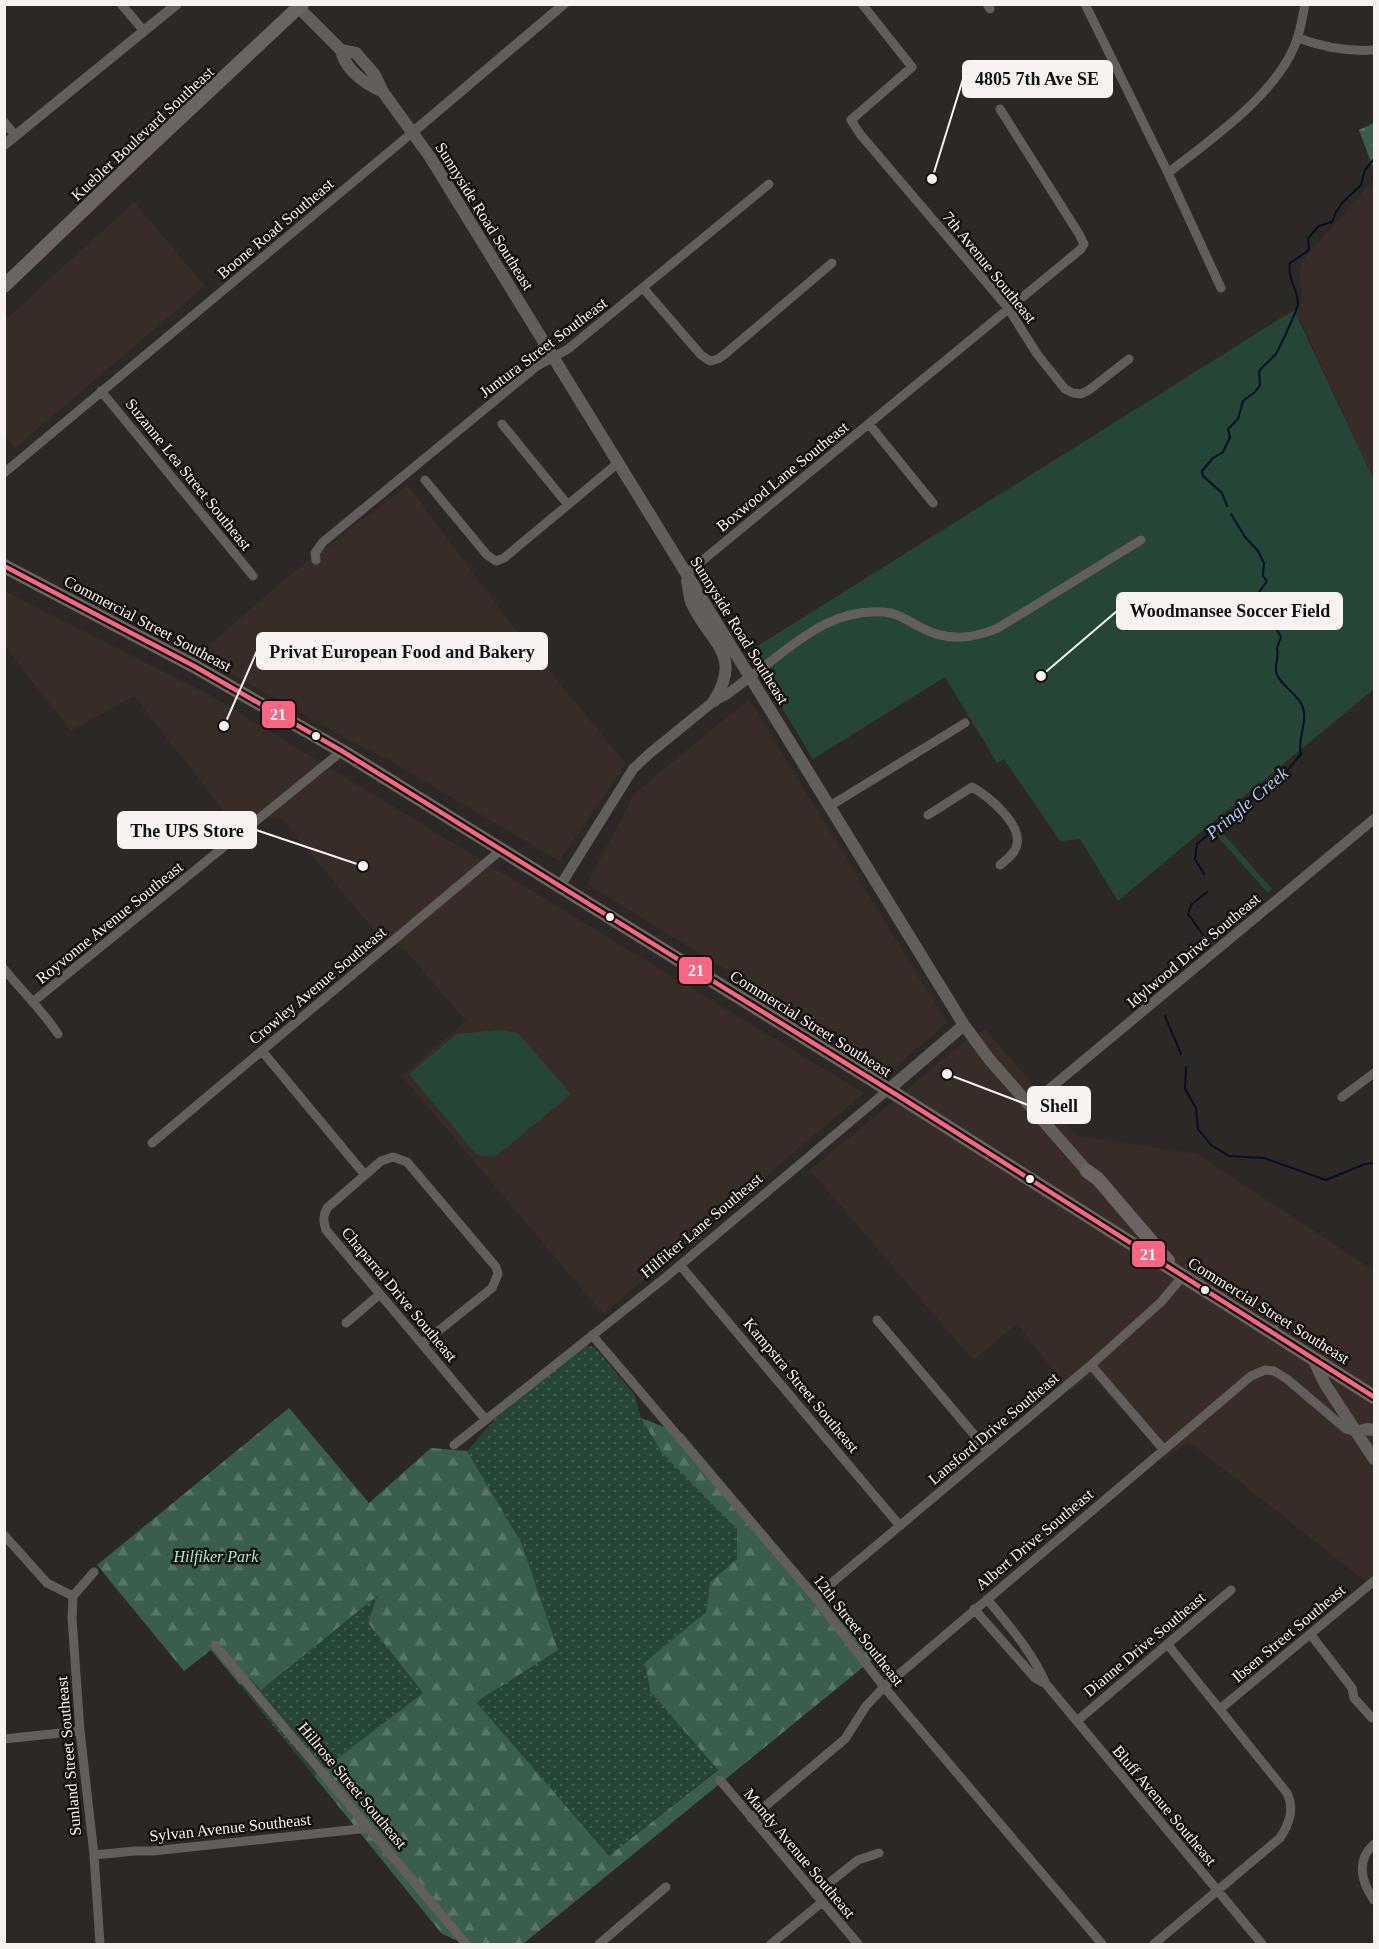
<svg xmlns="http://www.w3.org/2000/svg" width="1379" height="1949" viewBox="0 0 1379 1949" font-family="'Times New Roman',serif">
<style>
.built{fill:#382c28}
.grass{fill:url(#grass-dots)}
.forest{fill:url(#forest-firs)}
.green{fill:#254636}
.lines{fill:none;stroke-linecap:round;stroke-linejoin:round}
.stream{stroke:#060f29;stroke-width:2}
.minor{stroke:#615e5c;stroke-width:9}
.tertiary{stroke:#615e5c;stroke-width:10}
.secondary{stroke:#615e5c;stroke-width:12}
.primary{stroke:#6c6463;stroke-width:14}
.bus-1-casing{stroke:#14110f;stroke-width:9}
.bus-1{stroke:#fa6682;stroke-width:4.5}
.bus-dot{fill:#f8f3f1;stroke:#14110f;stroke-width:2}
.labels{text-anchor:middle;stroke-width:5;stroke-linejoin:round;paint-order:stroke}
.street-label{font-size:16px;fill:#f8f3f1;stroke:#14110f}
.park-label{font-size:16px;font-style:italic;fill:#a4efc8;stroke:#14110f}
.water-label{font-size:18px;font-style:italic;fill:#afcafa;stroke:#14110f}
.leader{fill:none;stroke:#f8f3f1;stroke-width:2}
.callout-dot{fill:#f8f3f1;stroke:#14110f;stroke-width:2}
.callout{fill:#f8f3f1;stroke:#f8f3f1;stroke-width:2}
.callout-label{font-size:18px;text-anchor:middle;font-weight:bold;fill:#111}
.line-badge{stroke:#14110f;stroke-width:2}
.badge-label{font-size:16px;text-anchor:middle;font-weight:bold;fill:#fff}
</style>
<defs>
<pattern id="grass-dots" width="8" height="8" patternUnits="userSpaceOnUse" patternTransform="scale(1.5)"><rect width="8" height="8" fill="#254636"/><path d="M2 2h.1M6 6h.1" fill="none" stroke="#456154" stroke-width="1.8" stroke-linecap="round"/></pattern>
<pattern id="forest-firs" width="22" height="20" patternUnits="userSpaceOnUse" patternTransform="scale(1.5)"><rect width="22" height="20" fill="#395f4c"/><path d="M5 1l3.5 6h-7zM16 11l3.5 6h-7z" fill="#567666"/></pattern>
</defs>
<rect width="100%" height="100%" fill="#2c2826"/>
<!-- built -->
<path class="built" d="M1374,180V479L1295,309L1303,302L1299,272L1303,260Z
M134,202L205,286L15,448L5,435V320Z
M408,485L508,620L626,764L559,861L387,759L354,743L198,655L286,578Z
M4,591L210,695L864,1093L603,1314L402,1076L466,1021L405,950L383,941L281,818L234,824L134,696L71,731L5,646Z
M749,699L947,1023L891,1071L587,884L635,793Z
M985,1029L1077,1136L1198,1154L1374,1271V1588L1188,1441L1166,1459L1091,1376L1070,1391L1017,1324L973,1360L810,1170L963,1043Z"/>
<!-- grass -->
<path class="grass" d="M585,1346L594,1347L634,1394L641,1418L662,1453L737,1529V1560L710,1582L706,1612L645,1662L650,1691L718,1769L609,1856L475,1702L521,1542L467,1451L496,1418Z
M377,1595L368,1623L423,1693L314,1776L240,1685L249,1677L261,1690Z"/>
<!-- forest -->
<path class="forest" d="M1374,123V170L1359,130Z
M289,1408L369,1503L431,1448L467,1451L521,1542L558,1650L476,1702L609,1856L718,1770L650,1691L645,1662L706,1612L710,1582L737,1559V1529L662,1453L641,1418L683,1434L873,1659L523,1944H466L442,1934L314,1776L423,1693L368,1623L377,1596L261,1690L249,1677L240,1685L211,1650L184,1671L97,1565Z"/>
<!-- green -->
<path class="green" d="M1294,310L1374,480V689L1213,822L1272,889L1268,893L1208,826L1118,901L1080,839L1060,841L1004,759L997,763L945,677L813,759L748,652Z
M501,1030L518,1033L571,1094L495,1157L477,1155L409,1074L457,1034Z"/>
<g class="lines">
<!-- stream -->
<path class="stream" d="M1227,506L1222,493L1203,476L1202,471L1213,458L1223,452L1230,437L1228,429L1238,419L1243,401L1255,392L1260,385L1259,372C1264,364 1270,361 1275,355C1278,352 1298,308 1298,304C1298,289 1287,279 1290,263L1309,250L1308,238L1319,226L1332,222L1336,212L1343,202L1361,185L1365,170L1374,159
M1204,874L1195,859L1197,844L1255,794L1277,783L1301,754C1297,740 1306,727 1304,713C1303,697 1284,689 1277,675C1273,666 1280,657 1277,648L1281,637C1274,625 1270,615 1256,609L1257,595L1267,581L1263,576L1264,563L1258,551L1245,537L1231,514
M1206,939L1188,914L1191,905L1207,892
M1165,1016L1181,1054
M1186,1067L1185,1089L1196,1108L1198,1129L1211,1145L1229,1156L1264,1158L1326,1180L1365,1164L1374,1163"/>
<!-- minor -->
<path class="minor" d="M121,4L144,31
M862,4L912,67L851,120L860,134L1008,308L1037,354L1065,389L1073,393L1081,394L1089,390L1129,359
M987,4L990,9
M1085,4L1168,173L1221,288
M1298,38C1323,47 1348,52 1374,50
M4,122L16,136
M1168,173C1210,140 1283,90 1298,36C1301,26 1303,15 1305,4
M644,289L701,355L710,361L718,359L725,354L832,263
M101,391L253,576
M502,424L568,505
M869,424L933,503
M4,473L413,132
M425,480L487,555L496,561L504,558L618,463
M316,560L315,553L323,542L537,366L568,349L769,184
M686,574L1081,249L1084,244L1079,234L1000,109
M750,677C792,647 827,608 884,612C899,613 909,622 922,628C946,641 973,639 998,628L1141,540
M830,806L965,723
M928,815L972,787C988,796 1021,823 1017,844C1016,853 1006,860 1000,865
M4,969C22,991 42,1010 58,1034
M34,1001L342,751
M262,1051L365,1175L327,1208C323,1216 323,1221 326,1230L486,1420
M1342,1097L1374,1073
M152,1143L501,850
M365,1175L381,1161L393,1157L407,1162L496,1267L498,1274L492,1288L422,1344
M680,1265L900,1526
M877,1320L988,1451
M346,1323L380,1294
M592,1335L815,1597L884,1687L1102,1944
M1091,1365L1164,1450
M454,1445L666,1277L888,1090
M4,1535L47,1583L73,1596
M94,1572L73,1596L72,1618L80,1731L94,1855L100,1944
M815,1597L1091,1365L1161,1302L1183,1276
M987,1599C1009,1626 1032,1651 1046,1684L1262,1944
M974,1609L1035,1678L1046,1684
M1311,1635L1352,1688L1354,1698L1372,1718
M215,1645L466,1944
M1220,1709L1374,1581
M1077,1721L1231,1590
M4,1739L80,1731
M720,1780L858,1944
M751,1818L845,1739L866,1706L884,1687L1251,1376L1265,1370L1274,1371L1287,1379L1346,1429L1356,1432
M1374,1844C1356,1860 1361,1882 1374,1900
M94,1855L135,1851H153L369,1828
M815,1894L858,1860L879,1853
M599,1944L666,1887
M771,1944L821,1903
M1154,1944L1280,1838C1289,1824 1295,1809 1287,1793L1168,1645"/>
<!-- tertiary -->
<path class="tertiary" d="M413,132L564,4
M4,145L177,4
M560,886L633,769L649,754L714,701L726,695L750,677
M1030,1105L1374,819"/>
<!-- secondary -->
<path class="secondary" d="M295,4L341,50C345,70 366,84 383,92
M341,50L356,53L375,75L383,92L430,157L964,1025L989,1059L1087,1171
M687,581C689,589 689,598 692,604C711,644 743,654 714,701
M888,1090L964,1025
M1312,1357L1325,1384L1374,1459
M1356,1432L1367,1429L1374,1430"/>
<!-- primary -->
<path class="primary" d="M4,286L143,153L302,4
M4,566L194,666L342,751L897,1095L1374,1397
M1087,1171L1098,1179L1168,1261"/>
<defs>
<path id="bus-1" d="M4,566L194,666L342,751L897,1095L1374,1397"/>
</defs>
<!-- bus-1 casing -->
<use href="#bus-1" class="bus-1-casing"/>
<!-- bus-1 -->
<use href="#bus-1" class="bus-1"/>
</g>
<!-- markers -->
<g class="bus-dot">
<circle cx="316" cy="736" r="5"/>
<circle cx="610" cy="917" r="5"/>
<circle cx="1030" cy="1179" r="5"/>
<circle cx="1205" cy="1290" r="5"/>
</g>
<g class="labels">
<!-- street labels -->
<g class="street-label">
<text transform="translate(142 133) rotate(-43)" y="6">Kuebler Boulevard Southeast</text>
<text transform="translate(485 216) rotate(58)" y="6">Sunnyside Road Southeast</text>
<text transform="translate(275 228) rotate(-40)" y="6">Boone Road Southeast</text>
<text transform="translate(990 267) rotate(51)" y="6">7th Avenue Southeast</text>
<text transform="translate(543 347) rotate(-37)" y="6">Juntura Street Southeast</text>
<text transform="translate(189 474) rotate(51)" y="6">Suzanne Lea Street Southeast</text>
<text transform="translate(782 476) rotate(-39)" y="6">Boxwood Lane Southeast</text>
<text transform="translate(148 623) rotate(28)" y="6">Commercial Street Southeast</text>
<text transform="translate(740 630) rotate(58)" y="6">Sunnyside Road Southeast</text>
<text transform="translate(109 922) rotate(-39)" y="6">Royvonne Avenue Southeast</text>
<text transform="translate(1193 950) rotate(-40)" y="6">Idylwood Drive Southeast</text>
<text transform="translate(317 985) rotate(-40)" y="6">Crowley Avenue Southeast</text>
<text transform="translate(811 1023) rotate(32)" y="6">Commercial Street Southeast</text>
<text transform="translate(701 1225) rotate(-40)" y="6">Hilfiker Lane Southeast</text>
<text transform="translate(400 1294) rotate(50)" y="6">Chaparral Drive Southeast</text>
<text transform="translate(1269 1310) rotate(32)" y="6">Commercial Street Southeast</text>
<text transform="translate(802 1385) rotate(50)" y="6">Kampstra Street Southeast</text>
<text transform="translate(993 1428) rotate(-40)" y="6">Lansford Drive Southeast</text>
<text transform="translate(1034 1539) rotate(-40)" y="6">Albert Drive Southeast</text>
<text transform="translate(859 1630) rotate(52)" y="6">12th Street Southeast</text>
<text transform="translate(1288 1633) rotate(-40)" y="6">Ibsen Street Southeast</text>
<text transform="translate(1144 1644) rotate(-40)" y="6">Dianne Drive Southeast</text>
<text transform="translate(68 1756) rotate(-95)" y="6">Sunland Street Southeast</text>
<text transform="translate(353 1785) rotate(50)" y="6">Hillrose Street Southeast</text>
<text transform="translate(1165 1805) rotate(50)" y="6">Bluff Avenue Southeast</text>
<text transform="translate(230 1827) rotate(-6)" y="6">Sylvan Avenue Southeast</text>
<text transform="translate(800 1853) rotate(50)" y="6">Mandy Avenue Southeast</text>
</g>
<!-- park labels -->
<g class="park-label">
<text x="216" y="1562">Hilfiker Park</text>
</g>
<!-- water labels -->
<g class="water-label">
<text transform="translate(1247 803) rotate(-40)" y="6">Pringle Creek</text>
</g>
</g>
<!-- callouts -->
<path class="leader" d="M932 179L963 79M1041 676L1117 611M224 726L257 651M363 866L256 830M947 1074L1028 1105"/>
<g class="callout-dot">
<circle cx="932" cy="179" r="6"/>
<circle cx="1041" cy="676" r="6"/>
<circle cx="224" cy="726" r="6"/>
<circle cx="363" cy="866" r="6"/>
<circle cx="947" cy="1074" r="6"/>
</g>
<g class="callout">
<rect x="963" y="61" width="149" height="36" rx="6"/>
<rect x="1117" y="593" width="225" height="36" rx="6"/>
<rect x="257" y="633" width="290" height="36" rx="6"/>
<rect x="118" y="812" width="138" height="36" rx="6"/>
<rect x="1028" y="1087" width="62" height="36" rx="6"/>
</g>
<g class="callout-label">
<text x="1037" y="85">4805 7th Ave SE</text>
<text x="1230" y="617">Woodmansee Soccer Field</text>
<text x="402" y="658">Privat European Food and Bakery</text>
<text x="187" y="837">The UPS Store</text>
<text x="1059" y="1112">Shell</text>
</g>
<g class="line-badge">
<rect x="261" y="700" width="35" height="29" rx="6" fill="#fa6682"/>
<rect x="678" y="956" width="35" height="29" rx="6" fill="#fa6682"/>
<rect x="1131" y="1240" width="35" height="28" rx="6" fill="#fa6682"/>
</g>
<g class="badge-label">
<text x="278" y="720">21</text>
<text x="696" y="976">21</text>
<text x="1148" y="1260">21</text>
</g>
<!-- border -->
<rect width="1379" height="1949" fill="none" stroke="#f8f3f1" stroke-width="12"/>
</svg>
